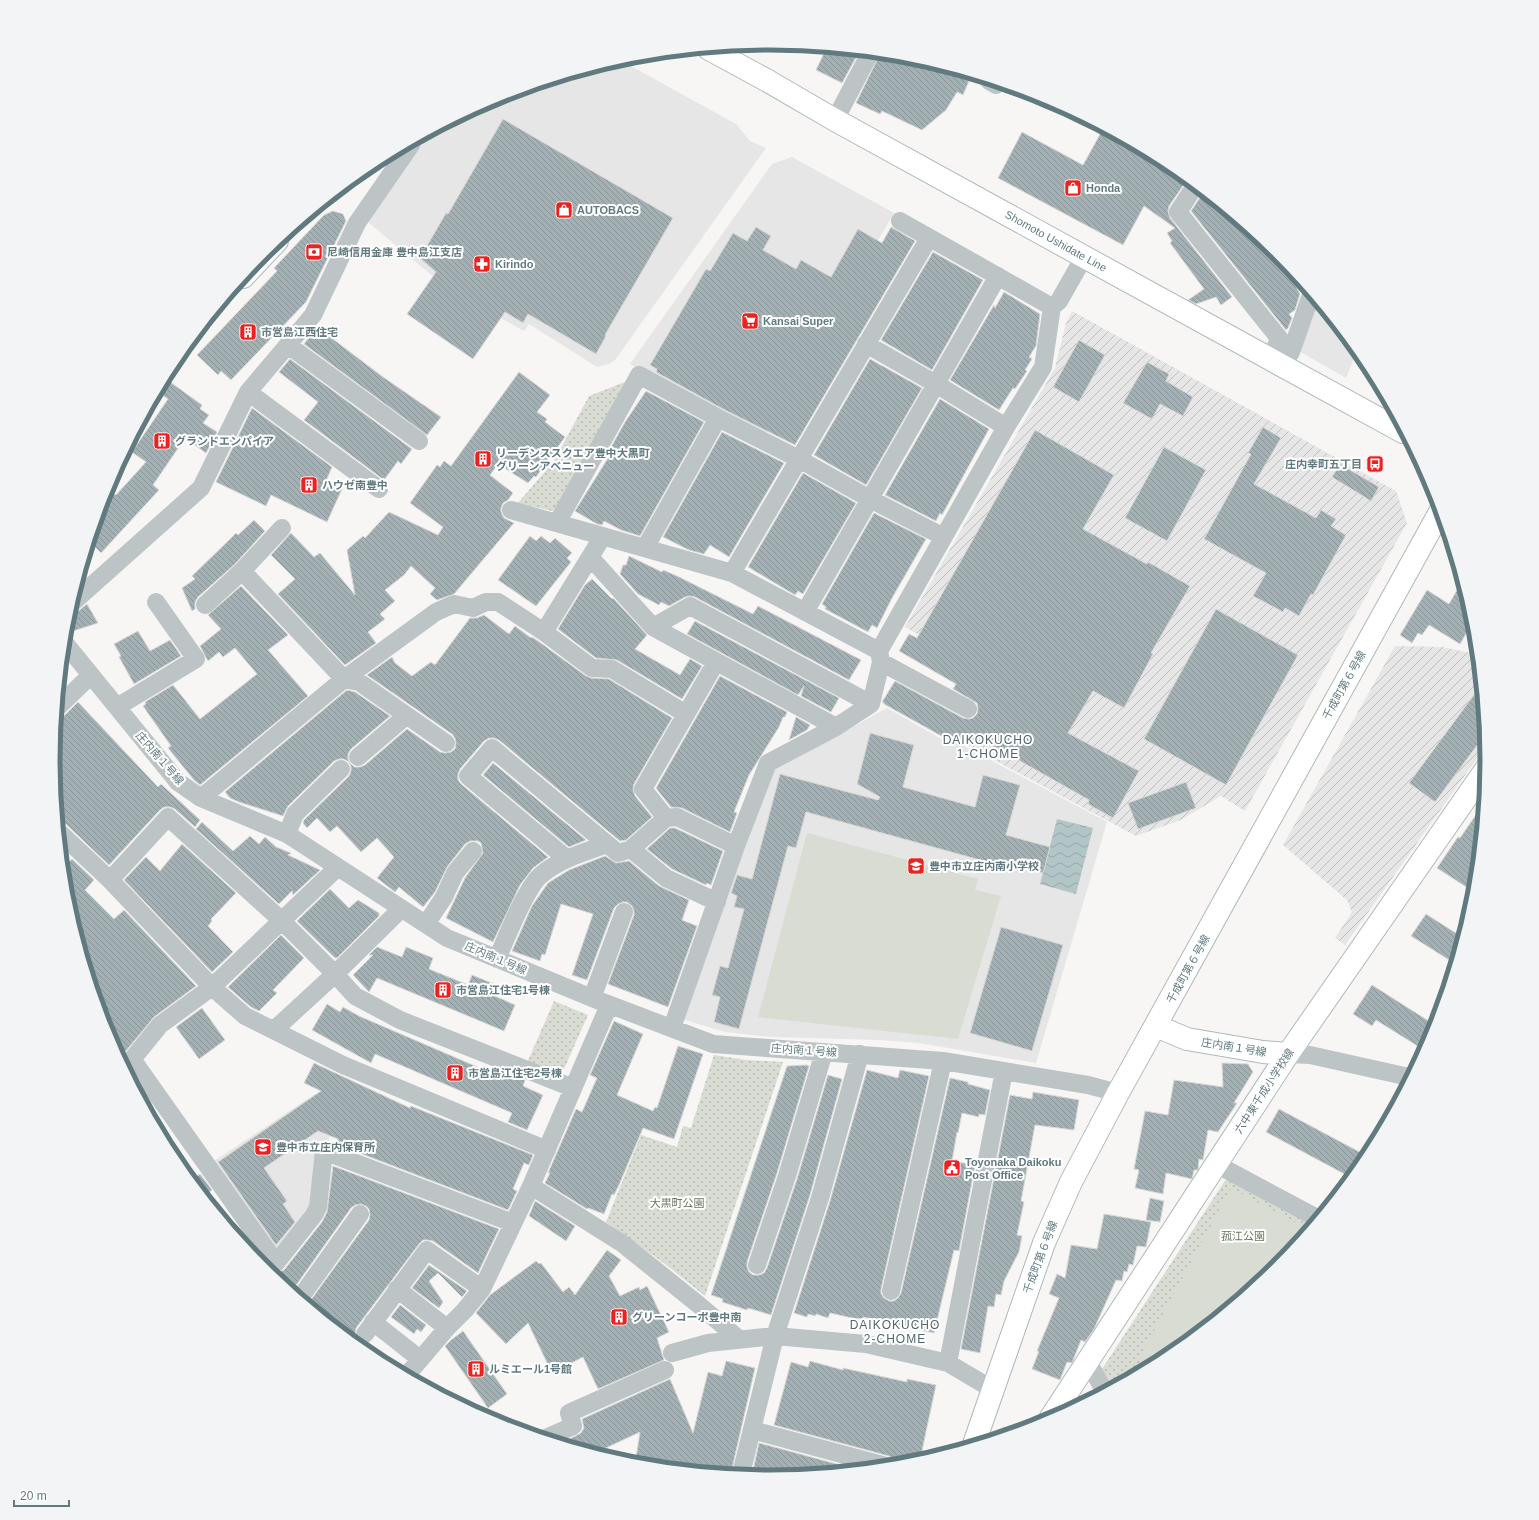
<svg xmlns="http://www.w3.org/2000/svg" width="1539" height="1520" viewBox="0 0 1539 1520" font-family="Arial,'Noto Sans JP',sans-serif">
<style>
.built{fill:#e5e6e5}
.industrial{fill:url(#industrial-furrows)}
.green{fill:url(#green-dots)}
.pitch{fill:#d8dcd3}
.water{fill:url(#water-waves)}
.building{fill:url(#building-back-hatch);stroke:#d9d8d6}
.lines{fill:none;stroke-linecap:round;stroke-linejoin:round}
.secondary-casing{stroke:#afb9bb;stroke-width:24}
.street{stroke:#bdc4c6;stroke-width:18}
.secondary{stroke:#fff;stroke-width:22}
.labels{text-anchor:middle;stroke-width:4;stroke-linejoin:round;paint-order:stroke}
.poi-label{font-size:11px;font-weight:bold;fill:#617a80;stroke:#fff;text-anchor:start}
.street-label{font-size:11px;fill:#617a80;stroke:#fff}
.park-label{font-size:11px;fill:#697860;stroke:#fff}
.neighbourhood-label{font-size:12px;letter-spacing:1px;fill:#53666b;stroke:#fff}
.rim{fill:none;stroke:#617a80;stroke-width:5}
</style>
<defs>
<pattern id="industrial-furrows" width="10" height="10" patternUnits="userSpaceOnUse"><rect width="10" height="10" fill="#e5e6e5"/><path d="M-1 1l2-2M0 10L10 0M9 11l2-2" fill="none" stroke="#bdbfbf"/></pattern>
<pattern id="green-dots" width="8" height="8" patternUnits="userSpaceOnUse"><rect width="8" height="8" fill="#d8dcd3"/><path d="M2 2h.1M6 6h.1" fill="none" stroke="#b3b7b0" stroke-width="1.8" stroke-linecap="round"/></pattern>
<pattern id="water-waves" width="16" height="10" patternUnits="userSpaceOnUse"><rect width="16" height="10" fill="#b3c6c7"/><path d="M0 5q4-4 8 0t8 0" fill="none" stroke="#95a6a7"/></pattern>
<pattern id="building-back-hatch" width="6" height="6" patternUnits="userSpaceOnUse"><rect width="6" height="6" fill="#a4b1b4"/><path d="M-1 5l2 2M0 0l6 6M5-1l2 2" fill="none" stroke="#899598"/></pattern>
</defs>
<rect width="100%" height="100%" fill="#f7f6f4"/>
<!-- built -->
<path class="built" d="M620,60L736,124L750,141L766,148L615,360L609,364L597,367L529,324L524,331L479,306L430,274L368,222L420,142L418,139L495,97Z
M792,157L894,213L765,435L630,364L772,164Z
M1315,300L1357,351L1346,378L1297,350Z
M887,708L945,741L951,739L1107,822L1036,1063L919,1043L880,1040L772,1037L725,1032L682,1019L773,771Z
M315,1094L330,1106L329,1144L316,1201L276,1253L214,1161Z
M1003,1426L1016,1431L999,1436Z"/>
<!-- industrial -->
<path class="industrial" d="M1072,311L1396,491L1407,523L1245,811L1221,796L1181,820L1136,836L972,748L1007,685L905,627L1055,368L1066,323Z
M1395,646L1442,647L1476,654L1485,747L1345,945L1335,938L1352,912L1347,900L1283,845Z"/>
<!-- green -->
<path class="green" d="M630,380L560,506L552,511L518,503L554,461L589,396Z
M554,1001L588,1015L560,1078L527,1063Z
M714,1055L746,1060L783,1062L705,1296L665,1264L606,1222L641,1135L677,1147L683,1126L691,1128Z
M1228,1176L1313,1223L1276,1267L1168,1356L1113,1386L1102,1369Z"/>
<!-- pitch -->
<path class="pitch" d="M807,833L978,879L975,890L1001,896L958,1039L758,1017Z
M1231,1188L1308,1229L1276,1267L1168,1356L1150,1366L1138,1360Z"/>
<!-- water -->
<path class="water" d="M1057,819L1093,828L1076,894L1040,884Z"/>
<!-- building -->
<path class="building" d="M826,49L859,52L842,83L816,70Z
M880,54L910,57L949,69L948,71L969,81L963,95L957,92L946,110L922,130L882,111L880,114L856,103Z
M503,119L673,218L605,335L606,336L596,354L528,314L523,323L505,312L473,359L407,314L436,272L420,258L446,213L448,214Z
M1103,129L1168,164L1187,180L1169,206L1168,212L1170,218L1232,297L1221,305L1216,297L1196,304L1188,300L1204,289L1170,243L1172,241L1167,233L1175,228L1144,206L1123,245L998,178L1022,132L1083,165Z
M1203,193L1266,245L1293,281L1300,294L1295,310L1289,314L1292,318L1288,328L1286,330L1191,211Z
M333,211L343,214L346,221L306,302L231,380L221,371L218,375L197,355L277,271L274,268L324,215Z
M756,227L771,236L763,250L796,269L801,260L831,277L858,229L882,243L891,227L915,241L795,445L723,409L656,372L657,369L650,365L706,269L710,271L733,233L747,241Z
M933,252L983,280L932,370L881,340Z
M1004,292L1040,314L1036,346L1029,357L1032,359L1025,370L1027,371L1015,389L1013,388L999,410L950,380L994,305L995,308Z
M317,327L383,377L441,417L427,435L304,344Z
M1079,340L1105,355L1079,402L1053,387Z
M290,359L412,449L401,464L398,461L384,480L304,420L318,402L279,372Z
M870,359L922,388L866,485L814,455Z
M1147,362L1169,374L1166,381L1193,397L1183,416L1160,404L1152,419L1123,403Z
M519,372L550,395L537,412L547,419L545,422L565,437L536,477L534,476L528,483L498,464L490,475L513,493L508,500L503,503L501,508V512L504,518L514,523L454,594L437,600L430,594L435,588L411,566L404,575L385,590L395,601L380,614L385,619L368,632L376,643L345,665L278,594L295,579L271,555L291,533L314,557L320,553L355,595L347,550L363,536L365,538L389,512L438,535L443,527L410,503L437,465L440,467L444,461L451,466Z
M166,379L202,405L200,409L209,415L203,423L217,432L206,453L185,438L153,485L159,490L101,553L90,542L100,509L115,494L116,495L146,462L132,452L168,399L158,392Z
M646,391L704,422L640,536L621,530L604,521L602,525L597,524L575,511L613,450L610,449L625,422Z
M940,399L989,429L942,515L940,513L936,521L885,495Z
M252,408L332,467L326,481L342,489L327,522L271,495L266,506L216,482Z
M1263,427L1281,438L1254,484L1316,518L1321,510L1336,519L1331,526L1346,535L1313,595L1311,594L1299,616L1285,608L1283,612L1253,596L1266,573L1204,539L1251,454L1248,453Z
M1035,430L1114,475L1083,529L1147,564L1148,562L1190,586L1151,653L1153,654L1124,708L1093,691L1068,733L1139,771L1113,818L1088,804L1089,800L976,736L970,746L948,734L945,738L884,704V703L882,702L895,681L963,718L969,719L973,718L977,714L978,709L977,703L953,689L956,684L899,651L909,634L917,638Z
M722,432L784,463L729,557L710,545L704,554L689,550L663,537Z
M1164,447L1206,470L1167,541L1125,518Z
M1340,464L1379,487L1371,501L1332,477Z
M803,473L856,503L803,594L798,591L795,595L748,567Z
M874,513L926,539L892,598L877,628L872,625L868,632L825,609L826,607L822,604Z
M254,520L265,531L235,564L198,597L195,602V609L192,611L182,588L195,579L192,576L226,543L236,533L238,535Z
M530,536L536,541L541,536L550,543L555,538L572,553L567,558L571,562L536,606L498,580Z
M629,556L662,572L663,570L677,576L753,614L758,606L861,660L849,680L695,597L690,596L685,597L669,606L661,602L659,605L638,594L620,574L623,565H626Z
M592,579L612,599V598L614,599L647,635L635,649L680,675L690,659L702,666L682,699L617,660L596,658L558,629L585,585Z
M1461,583L1473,622L1460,644L1429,625L1422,635L1418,633L1412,643L1400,635L1427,590L1449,604Z
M241,586L288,635L268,650L308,696L200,785L194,780L168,748L171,746L143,706L146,704L145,702L173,685L200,719L257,674L235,648L223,657L219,652L208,661L200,646L221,629L208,615Z
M87,604L98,623L73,631L66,621Z
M1216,609L1298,655L1226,785L1144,739Z
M484,615L509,634L515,626L531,638L532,637L538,641L586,676L591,678L609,679L672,718L634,784L633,789L635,796L652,817L626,840L620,841L499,740L494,738H489L484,741L460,769L458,774V780L461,784L548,857L533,868L520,885L493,942L446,918L465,878L483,853L481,843L478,841H470L465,844L447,867L435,892L423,907L399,887L395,892L377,878L394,857L377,838L361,852L337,826L330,832L317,818L307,828L303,823L304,820L349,776L351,771V766L349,762L344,759H339L334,761L288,806L283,816L239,802L230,798L225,792L347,690L355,692L390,716L351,749L348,754V759L350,763L354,767H360L365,765L407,729L440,752L445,753L451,752L455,749L456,744L455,738L452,734L367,675L392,657L395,663L412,676L431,662L435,665L470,618H477Z
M695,621L839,698L831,712L801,696L804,686L798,695L687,634Z
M138,631L150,651L170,640L181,656L134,684L119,657L121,656L114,644Z
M720,676L787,712L785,717H783L779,727L749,775L734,812L737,813L730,832L682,808L671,807L656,788Z
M1479,688L1484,736L1435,802L1409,783Z
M78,702L158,787L161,784L200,820L195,827L175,809L170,807H164L160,810L109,865L67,825L58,820L53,760L57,717L65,715Z
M796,717L810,725L807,730L789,740Z
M870,733L914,745L903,787L975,807L983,775L1020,785L1006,835L1050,847L1043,873L1021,867L1020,871L806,812L796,848L788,846L739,1029L714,1022L720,997L712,995L720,966L728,968L744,909L734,907L737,896L731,893L737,875L752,879L780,774L878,800L880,797L857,784Z
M493,763L586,840L569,847L483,775Z
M1186,782L1196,808L1138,829L1128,803Z
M1482,806L1478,842L1474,892L1437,868L1458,837L1460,838Z
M202,822L233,851L250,836L259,844L265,837L276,847L291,853L288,855L320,870L293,895L292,891L279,904L196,829Z
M670,828H675L723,851L711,885L707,883L706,885L672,869L647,849Z
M182,844L236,893L211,919L212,921L208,926L233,952L212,972L124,880L146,857L160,871Z
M605,856L616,863L629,861L659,886L689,900L682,920L697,926L668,1007L608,984L634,915V911L632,906L627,902H623L618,904L614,908L587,980L572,975L593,914L561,904L545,955L542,954L540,961L512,951L532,906L548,883L569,870Z
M72,859L94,880L85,890L114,919L124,910L196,986L154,1017L120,1058L107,1034L66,900L63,868Z
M330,889L349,908L358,900L379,913V916L337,958H335L297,921Z
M1426,914L1462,937L1454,963L1411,936Z
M1001,927L1063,945L1032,1051L970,1033Z
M281,935L304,958L273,990L277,993L259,1011L251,1007L228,987Z
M377,947L402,957L406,947L433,958L429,969L468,985L472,975L499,986L495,996L515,1005L504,1031L377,978L369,992L353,975L373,955H369Z
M1372,985L1435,1025L1432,1035L1424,1050L1376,1020L1372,1026L1353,1014Z
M327,1004L340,1012L343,1007L359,1016L496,1075L498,1070L525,1080L523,1086L543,1095L527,1130L508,1122L512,1113L375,1054L371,1063L312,1030Z
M202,1008L225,1040L199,1059L176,1027Z
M614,1021L643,1034L617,1095L653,1111L655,1107L657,1108L678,1046L703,1054L674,1139L643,1128L619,1185L614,1195L612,1194L604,1214L588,1208L587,1209L545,1183L550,1173H548L576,1109L582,1112L597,1078L590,1075Z
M314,1063L410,1108L411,1106L533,1155L529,1165L524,1163L513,1189L517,1191L508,1210L336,1144L338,1139L318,1131L264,1168L287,1201L283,1204L295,1222L276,1245L218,1162L321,1091L304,1083Z
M1222,1063L1248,1064L1253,1072L1234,1103H1237L1218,1132L1208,1130L1203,1160L1199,1159L1198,1170H1194L1192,1179L1166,1173L1163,1194L1135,1188L1139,1170L1134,1169L1145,1111L1168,1115L1174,1080L1223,1087Z
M807,1065L809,1066L777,1173L747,1262V1267L749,1272L753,1275H759L764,1273L767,1268L797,1179L828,1075L842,1079L810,1195L771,1315L748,1308L747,1310L722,1302L723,1299L711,1295L787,1066Z
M867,1070L898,1078L900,1070L929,1076L881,1289V1294L884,1298L889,1301H894L898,1298L901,1293L950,1078L968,1082V1084L990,1090L985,1115L979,1114V1117L962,1113L958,1133L957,1132L952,1161L975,1165L959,1251L954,1250L934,1333L863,1317V1319L852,1318L830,1313L828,1318L816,1314L815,1316L808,1314L807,1317L794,1313L830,1201Z
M1033,1092L1079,1100L1074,1130L1035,1125L1021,1201L1024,1202L1017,1235L1022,1236L1019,1252L1004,1281L1001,1295L996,1294L994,1307L988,1306L980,1353L961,1349L1010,1095L1032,1099Z
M1279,1109L1367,1156L1366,1159L1350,1177L1266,1132Z
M333,1166L499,1229L478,1273L433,1241L428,1240H423L419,1244L356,1328L355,1336L353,1339L329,1322L308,1304L369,1220L370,1215L369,1209L366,1206L361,1204L355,1205L351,1208L292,1291L262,1267L249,1250L252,1248L271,1272L276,1273L284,1270L322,1222L327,1212Z
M200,1174L212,1190L204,1196L191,1180Z
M1150,1198L1164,1201L1160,1222L1146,1220Z
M535,1201L575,1226L566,1241L529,1216Z
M1104,1214L1151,1222L1146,1247L1137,1246L1133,1265L1129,1264L1127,1272L1124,1271L1122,1281L1116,1280L1094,1329L1085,1342L1081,1340L1072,1363L1067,1362L1060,1380L1032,1369L1039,1351H1037L1059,1298L1049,1294L1057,1274L1065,1278L1071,1245L1097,1249Z
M607,1250L621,1260L609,1276L620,1296L639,1287L640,1290L647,1286L669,1332L657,1338L664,1360L598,1389L583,1357L552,1373L528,1323L506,1344L476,1313L490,1295L536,1261L539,1264L541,1263L563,1292L569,1287L575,1295Z
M429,1265L467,1291L462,1297L438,1273L429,1281L443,1302L439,1308L412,1288Z
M400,1305L426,1325L421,1332L417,1329L414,1334L391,1317Z
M463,1331L507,1394L488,1408L445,1346L451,1340Z
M726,1361L755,1368L731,1473L635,1464L640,1432L595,1453L562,1443L581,1433L584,1428L582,1419L670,1379L693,1433L708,1372L722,1376Z
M810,1361L843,1370V1368L907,1382V1379L936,1385L920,1460L909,1463L896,1465L894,1459L889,1456L774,1425L791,1362L808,1367Z
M759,1443L763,1444L855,1469L769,1477L752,1475Z"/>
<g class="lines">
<defs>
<path id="secondary" d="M709,49L768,81L835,120L1403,432
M243,277L277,241
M1156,1026L1187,1039L1263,1052L1288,1054
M1050,1419L1288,1054L1486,769
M974,1444L1044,1243L1071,1182L1118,1093L1440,512"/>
</defs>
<!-- secondary casing -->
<use href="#secondary" class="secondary-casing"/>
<!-- street -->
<path class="street" d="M989,81L996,85
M835,120L870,53
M1195,186L1178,212L1279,338L1277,344L1270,358
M900,221L1052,307
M866,344L936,384L1006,427
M288,345L419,441
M1283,366L1291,352L1311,295
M248,392L379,489
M511,510L732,573L879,651L1006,427L1043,367L1052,307L1059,301L1084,257
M557,523L639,375L718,418L799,459L870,499L944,537
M645,548L718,418
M590,557L653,627L836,727
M242,571L282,528
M732,573L929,238
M71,604L201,488L248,392L313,315L357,223L411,145L410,143
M205,605L242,571L344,679L359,682L446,743
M805,612L998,276
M653,627L690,606L871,704
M544,632L592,668L612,669L686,714
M64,642L178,782L201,798L287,834L447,938L592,998L713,1044L943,1061L1088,1085L1118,1093
M881,662L968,709
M58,707L91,675
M117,707L196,659L156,602
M358,757L406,716
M201,798L344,679L436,612L454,604L473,608L486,602H498L544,632L603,536
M666,818L643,789L716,662
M60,833L110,880L212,987L245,1016L343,1065L547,1150
M287,834L295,814L341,769
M631,849L666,878L717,902
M567,859L468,776L492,748L607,844
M110,880L168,817L281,920L335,974L355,996L400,1020L573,1088
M426,924L444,897L455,873L473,851
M497,959C506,939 526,887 541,875C560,859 585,852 607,844L618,853L631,849L666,818L677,817L736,846
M592,998L624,912
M609,1005L531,1186L623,1244L699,1305L740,1340
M672,1028L736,846L768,763L836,727L871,704L881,662L879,651
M274,1030L335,974L401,909
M1288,1054L1310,1055L1409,1077
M132,1059L276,1263L314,1215L318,1207L324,1151L513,1223
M125,1068L160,1025L212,987L338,867
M1216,1164L1317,1218
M757,1265L787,1176L824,1052
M397,1289L447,1328
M891,1291L943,1061
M300,1298L360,1214
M373,1322L420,1359
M365,1334L427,1250L482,1289
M672,1353L708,1343L775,1336L866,1344L948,1363L992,1389
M1088,1362L1104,1390
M948,1363L1004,1071
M407,1375L447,1328L465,1310L482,1289L531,1186
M752,1430L886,1466
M546,1438L573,1426L569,1413L665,1370
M741,1474L775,1336L820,1198L860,1054"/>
<!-- secondary -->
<use href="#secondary" class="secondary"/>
</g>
<!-- icons -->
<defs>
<symbol id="shop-square" viewBox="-11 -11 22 22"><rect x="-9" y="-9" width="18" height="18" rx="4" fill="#eb2320" stroke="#fff"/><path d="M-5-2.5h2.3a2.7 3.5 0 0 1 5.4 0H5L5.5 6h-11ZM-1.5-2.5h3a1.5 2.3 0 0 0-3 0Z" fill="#fff"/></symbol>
<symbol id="bank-square" viewBox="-11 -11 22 22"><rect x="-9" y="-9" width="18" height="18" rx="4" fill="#eb2320" stroke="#fff"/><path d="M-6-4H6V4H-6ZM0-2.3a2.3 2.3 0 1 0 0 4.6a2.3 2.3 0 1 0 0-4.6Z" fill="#fff"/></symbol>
<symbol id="pharmacy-square" viewBox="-11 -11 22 22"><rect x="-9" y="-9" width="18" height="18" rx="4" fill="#eb2320" stroke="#fff"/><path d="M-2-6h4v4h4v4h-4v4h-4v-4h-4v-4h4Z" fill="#fff"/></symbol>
<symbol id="supermarket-square" viewBox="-11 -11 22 22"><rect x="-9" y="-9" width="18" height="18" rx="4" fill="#eb2320" stroke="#fff"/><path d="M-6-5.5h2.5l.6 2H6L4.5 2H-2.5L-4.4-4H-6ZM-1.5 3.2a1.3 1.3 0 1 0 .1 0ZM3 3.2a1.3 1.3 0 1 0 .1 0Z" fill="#fff"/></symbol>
<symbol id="building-square" viewBox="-11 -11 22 22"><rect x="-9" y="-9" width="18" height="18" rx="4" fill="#eb2320" stroke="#fff"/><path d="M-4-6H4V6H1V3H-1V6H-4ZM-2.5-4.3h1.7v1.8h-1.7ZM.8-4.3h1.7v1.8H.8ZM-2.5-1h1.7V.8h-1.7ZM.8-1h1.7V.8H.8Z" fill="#fff"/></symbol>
<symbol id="bus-square" viewBox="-11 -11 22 22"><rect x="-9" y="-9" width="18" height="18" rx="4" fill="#eb2320" stroke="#fff"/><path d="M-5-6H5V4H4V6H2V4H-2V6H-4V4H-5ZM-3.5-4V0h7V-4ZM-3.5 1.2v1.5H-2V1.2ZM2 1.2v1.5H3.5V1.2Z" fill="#fff"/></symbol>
<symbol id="school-square" viewBox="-11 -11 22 22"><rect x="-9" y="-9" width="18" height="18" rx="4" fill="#eb2320" stroke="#fff"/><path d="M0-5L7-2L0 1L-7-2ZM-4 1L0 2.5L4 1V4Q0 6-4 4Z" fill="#fff"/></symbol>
<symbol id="civic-square" viewBox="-11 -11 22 22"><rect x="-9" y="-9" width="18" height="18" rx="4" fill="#eb2320" stroke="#fff"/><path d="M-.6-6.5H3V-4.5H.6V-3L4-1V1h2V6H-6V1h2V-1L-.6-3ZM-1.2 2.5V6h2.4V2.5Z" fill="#fff"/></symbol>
</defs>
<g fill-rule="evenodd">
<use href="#shop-square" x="1063" y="178" width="20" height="20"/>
<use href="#shop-square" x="554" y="200" width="20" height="20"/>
<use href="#bank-square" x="304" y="242" width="20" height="20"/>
<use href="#pharmacy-square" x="472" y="254" width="20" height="20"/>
<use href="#supermarket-square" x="740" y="311" width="20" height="20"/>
<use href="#building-square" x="238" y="322" width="20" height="20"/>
<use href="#building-square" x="152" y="431" width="20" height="20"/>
<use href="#building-square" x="473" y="449" width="20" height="20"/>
<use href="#bus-square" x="1365" y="454" width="20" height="20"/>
<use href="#building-square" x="299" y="475" width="20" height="20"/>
<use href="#school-square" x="906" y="856" width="20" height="20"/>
<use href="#building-square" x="433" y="980" width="20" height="20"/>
<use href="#building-square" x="445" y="1063" width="20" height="20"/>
<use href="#school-square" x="253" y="1137" width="20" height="20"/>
<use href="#civic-square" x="942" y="1158" width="20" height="20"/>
<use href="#building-square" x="609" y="1307" width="20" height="20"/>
<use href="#building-square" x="466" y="1359" width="20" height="20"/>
</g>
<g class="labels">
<!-- poi labels -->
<g class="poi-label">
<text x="1086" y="192">Honda</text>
<text x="577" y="214">AUTOBACS</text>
<text x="327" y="256">尼崎信用金庫 豊中島江支店</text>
<text x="495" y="268">Kirindo</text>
<text x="763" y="325">Kansai Super</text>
<text x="261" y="336">市営島江西住宅</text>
<text x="175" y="445">グランドエンパイア</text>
<text x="496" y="457">リーデンススクエア豊中大黒町<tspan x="496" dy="13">グリーンアベニュー</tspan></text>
<text x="1362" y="468" text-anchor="end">庄内幸町五丁目</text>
<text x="322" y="489">ハウゼ南豊中</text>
<text x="929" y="870">豊中市立庄内南小学校</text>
<text x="456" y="994">市営島江住宅1号棟</text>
<text x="468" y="1077">市営島江住宅2号棟</text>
<text x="276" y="1151">豊中市立庄内保育所</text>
<text x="965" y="1166">Toyonaka Daikoku<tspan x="965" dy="13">Post Office</tspan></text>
<text x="632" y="1321">グリーンコーポ豊中南</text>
<text x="489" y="1373">ルミエール1号館</text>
</g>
<!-- street labels -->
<g class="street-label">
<text transform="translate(1056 241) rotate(29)" y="4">Shomoto Ushidate Line</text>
<text transform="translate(1344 685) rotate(-61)" y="4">千成町第６号線</text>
<text transform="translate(160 758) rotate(49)" y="4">庄内南１号線</text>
<text transform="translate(496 958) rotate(23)" y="4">庄内南１号線</text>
<text transform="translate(1188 969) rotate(-61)" y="4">千成町第６号線</text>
<text transform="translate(1234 1047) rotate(9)" y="4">庄内南１号線</text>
<text transform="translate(804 1050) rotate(4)" y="4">庄内南１号線</text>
<text transform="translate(1264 1091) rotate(-57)" y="4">六中東千成小学校線</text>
<text transform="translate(1040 1257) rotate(-69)" y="4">千成町第６号線</text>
</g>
<!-- park labels -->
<g class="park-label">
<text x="677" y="1207">大黒町公園</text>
<text x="1243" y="1240">菰江公園</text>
</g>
<!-- neighbourhood labels -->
<g class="neighbourhood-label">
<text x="988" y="744">DAIKOKUCHO<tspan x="988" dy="14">1-CHOME</tspan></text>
<text x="895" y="1329">DAIKOKUCHO<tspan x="895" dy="14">2-CHOME</tspan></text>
</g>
</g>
<!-- crop -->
<path d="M0 0H1539V1520H0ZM60 760a710 710 0 1 1 1420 0a710 710 0 1 1-1420 0Z" fill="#f2f4f5" fill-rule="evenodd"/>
<path class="rim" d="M60 760a710 710 0 1 1 1420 0a710 710 0 1 1-1420 0Z"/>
<!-- scale -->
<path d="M14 1500v6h55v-6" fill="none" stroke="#617a80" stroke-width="2"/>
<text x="20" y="1500" font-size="12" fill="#617a80" stroke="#ffffff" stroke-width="3" paint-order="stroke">20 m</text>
</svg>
